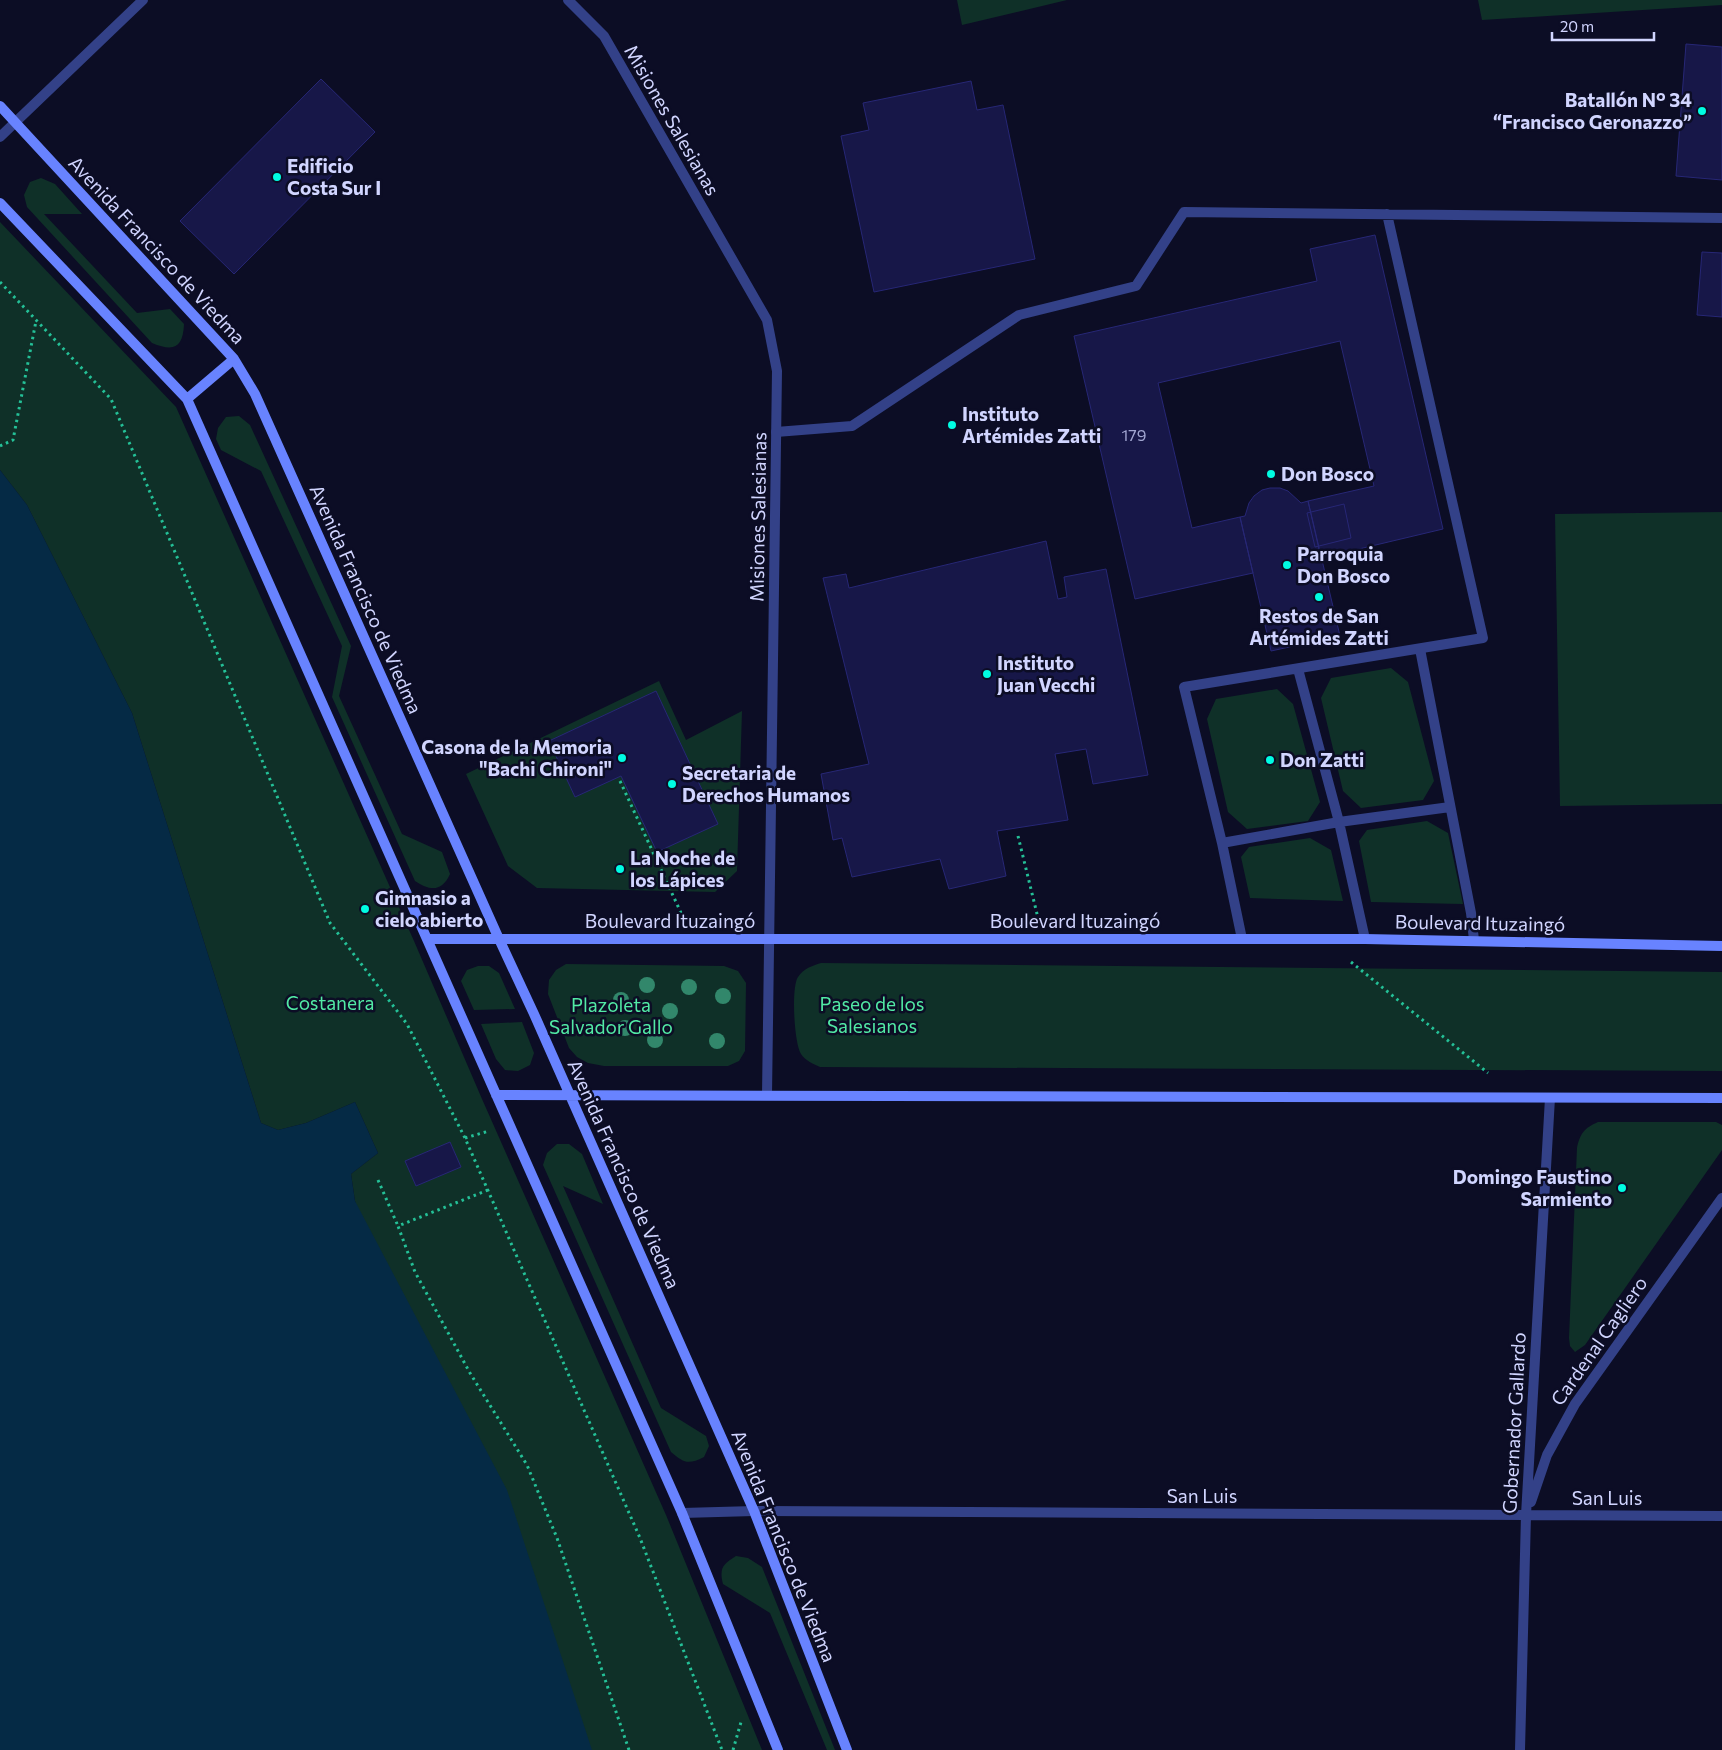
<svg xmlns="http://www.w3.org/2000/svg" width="1722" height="1750" viewBox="0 0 1722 1750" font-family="Commissioner,sans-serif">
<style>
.green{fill:#0f3028}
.water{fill:#052a45}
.building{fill:#171748;stroke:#272776}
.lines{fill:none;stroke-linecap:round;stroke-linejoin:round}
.path{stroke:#24c097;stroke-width:3;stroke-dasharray:2.5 4;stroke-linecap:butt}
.lane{stroke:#334188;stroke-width:10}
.street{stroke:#334188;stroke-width:10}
.secondary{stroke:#6883ff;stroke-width:10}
.tree{fill:#32876b}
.poi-dot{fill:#00fce2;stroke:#0c0d25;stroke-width:2}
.labels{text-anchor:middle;stroke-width:5;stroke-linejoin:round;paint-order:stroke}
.number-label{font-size:16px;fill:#a2a6d1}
.poi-label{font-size:19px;font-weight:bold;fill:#d1d5ff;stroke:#0c0d25;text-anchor:start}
.street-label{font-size:19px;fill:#d1d5ff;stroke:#0c0d25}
.park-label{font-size:19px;fill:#52eaa5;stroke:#0c0d25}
</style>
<rect width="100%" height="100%" fill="#0c0d25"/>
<!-- green -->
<path class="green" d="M957,0H1067L962,25Z
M1478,0H1722V5L1482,20Z
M41,178L55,184L82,214H44L137,313L170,309L184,324C183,348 174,352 152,343L27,207L24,195L30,182Z
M0,222L176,407L414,941L482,1099L666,1515L762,1750H522L355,1201L351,1174L378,1153L355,1102L306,1123L278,1130L261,1123L132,713L27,505L0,470Z
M239,416L250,425L351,646L339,696L402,834L442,852L450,874C442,892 430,891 415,881L332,697L342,646L261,471L221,450L216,439L218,428L226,417Z
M1722,512V804L1560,806L1555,514Z
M1391,668L1408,682L1434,781L1423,800L1361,808L1343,791L1321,698L1331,678Z
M659,681L686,740L742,711L737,871L715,892L537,888L508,866L466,774Z
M1277,689L1293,704L1320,802L1308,821L1247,829L1228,812L1207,719L1216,699Z
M1427,821L1448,833L1463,904L1371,902L1359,841L1367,830Z
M1310,838L1331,850L1343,901L1250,898L1241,857L1249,847Z
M821,963L1722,972V1071L820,1067C813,1064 805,1060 801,1054C794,1043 791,987 798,977C804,968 812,966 821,963Z
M566,964L724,966L738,971L746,983L745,1051L739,1061L728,1066H604L588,1063L577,1057L569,1048L548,994L549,980L556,970Z
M478,966H489L499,973L515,1009L474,1010L461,981L467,970Z
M522,1022L534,1053L530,1065L518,1071L505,1070L496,1059L481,1024Z
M1598,1122H1716L1722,1125V1150L1585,1345L1575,1352L1570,1346L1569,1338L1577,1148C1580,1134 1584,1128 1598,1122Z
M557,1144H569L582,1154L603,1204L563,1186L661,1408L706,1436L709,1446L704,1457C688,1465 684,1463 671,1452L543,1165L547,1153Z
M736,1556L748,1558L762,1567L835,1750H827L770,1613L723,1584C719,1568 723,1564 736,1556Z"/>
<!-- water -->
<path class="water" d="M0,470L27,505L132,713L261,1123L278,1130L306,1123L355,1102L378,1153L351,1174L355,1201L507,1490L592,1750H0Z"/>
<!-- building -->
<path class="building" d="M1686,44L1722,47V180L1676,176Z
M321,79L375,132L234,274L180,221Z
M971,81L977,110L1003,105L1035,259L874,292L841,136L869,130L863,103Z
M1375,235L1443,529L1321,558L1308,501L1374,486L1340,341L1158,383L1192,528L1240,517L1253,573L1135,599L1074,336L1317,281L1310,249Z
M1702,252L1722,253V317L1697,315Z
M1270,488H1280L1288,491L1301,503L1308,501L1340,636L1271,651L1240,517L1245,516L1249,503L1254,496L1262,490Z
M1344,504L1351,538L1315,547L1307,513Z
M1046,541L1058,599L1067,597L1064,577L1106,569L1148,775L1093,784L1086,749L1055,754L1068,820L997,831L1006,876L949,889L940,859L852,877L842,838L833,840L821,774L869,764L823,578L846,574L849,588Z
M656,691L718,824L657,852L621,776L575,797L549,741Z
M450,1142L461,1167L416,1186L405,1161Z"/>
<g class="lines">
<!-- path -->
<path class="path" d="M0,282L111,399L330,923L407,1024L465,1138L640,1538L722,1750
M0,446L13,440L36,321
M620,781L682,915
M1018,836L1038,918
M1351,962L1488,1073
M465,1138L489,1131
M378,1180L398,1226
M488,1190L398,1226L415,1272L470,1373L527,1465L557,1538L629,1750
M733,1750L741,1722"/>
<!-- lane -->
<path class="lane" d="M776,432L852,426L1019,315L1136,286L1184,212L1722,218
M1420,649L1471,913L1474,940
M1298,669L1339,822L1365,939
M1222,843L1339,822L1450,807
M1242,939L1222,843L1184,687L1483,638L1387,214"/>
<!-- street -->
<path class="street" d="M568,0L604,36L767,320L777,371L767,1095
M0,137L143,0
M1531,1502L1547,1455L1575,1404L1722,1198
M682,1513L754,1511L1722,1516
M1520,1750L1526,1515L1550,1098"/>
<!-- secondary -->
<path class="secondary" d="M0,106L234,359L255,394L499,939L534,1014L754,1511L847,1750
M0,203L187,399L682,1513L778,1750
M187,399L234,359
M428,939H1365L1722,946
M496,1095L1722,1098"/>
</g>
<!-- trees -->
<g class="tree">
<circle cx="647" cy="985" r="8"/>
<circle cx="689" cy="987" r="8"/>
<circle cx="723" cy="996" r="8"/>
<circle cx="621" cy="1000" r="8"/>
<circle cx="670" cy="1011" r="8"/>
<circle cx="625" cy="1028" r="8"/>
<circle cx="655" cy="1040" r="8"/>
<circle cx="717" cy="1041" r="8"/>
</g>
<!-- markers -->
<g class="poi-dot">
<circle cx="1702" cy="111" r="5"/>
<circle cx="277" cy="177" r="5"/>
<circle cx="952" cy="425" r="5"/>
<circle cx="1271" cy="474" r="5"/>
<circle cx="1287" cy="565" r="5"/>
<circle cx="1319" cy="597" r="5"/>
<circle cx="987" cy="674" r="5"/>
<circle cx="622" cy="758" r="5"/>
<circle cx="1270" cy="760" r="5"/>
<circle cx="672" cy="784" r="5"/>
<circle cx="620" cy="869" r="5"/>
<circle cx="365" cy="909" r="5"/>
<circle cx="1622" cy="1188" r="5"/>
</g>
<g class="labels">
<!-- number labels -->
<g class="number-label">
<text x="1134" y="441">179</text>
</g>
<!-- poi labels -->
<g class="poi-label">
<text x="1692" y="107" text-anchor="end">Batallón N° 34<tspan x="1692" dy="22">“Francisco Geronazzo”</tspan></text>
<text x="287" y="173">Edificio<tspan x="287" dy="22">Costa Sur I</tspan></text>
<text x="962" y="421">Instituto<tspan x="962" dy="22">Artémides Zatti</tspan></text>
<text x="1281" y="481">Don Bosco</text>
<text x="1297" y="561">Parroquia<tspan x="1297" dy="22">Don Bosco</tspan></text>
<text x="1319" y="623" text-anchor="middle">Restos de San<tspan x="1319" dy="22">Artémides Zatti</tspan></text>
<text x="997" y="670">Instituto<tspan x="997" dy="22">Juan Vecchi</tspan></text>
<text x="612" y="754" text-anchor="end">Casona de la Memoria<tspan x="612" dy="22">"Bachi Chironi"</tspan></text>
<text x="1280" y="767">Don Zatti</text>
<text x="682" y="780">Secretaria de<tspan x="682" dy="22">Derechos Humanos</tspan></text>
<text x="630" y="865">La Noche de<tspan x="630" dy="22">los Lápices</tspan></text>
<text x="375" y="905">Gimnasio a<tspan x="375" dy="22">cielo abierto</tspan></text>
<text x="1612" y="1184" text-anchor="end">Domingo Faustino<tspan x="1612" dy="22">Sarmiento</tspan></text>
</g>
<!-- street labels -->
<g class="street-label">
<text transform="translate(672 120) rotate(60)" y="7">Misiones Salesianas</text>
<text transform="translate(157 250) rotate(47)" y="7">Avenida Francisco de Viedma</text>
<text transform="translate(758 517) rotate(-89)" y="7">Misiones Salesianas</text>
<text transform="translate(366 599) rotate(66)" y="7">Avenida Francisco de Viedma</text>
<text x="670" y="928">Boulevard Ituzaingó</text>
<text x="1075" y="928">Boulevard Ituzaingó</text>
<text transform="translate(1480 923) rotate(1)" y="7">Boulevard Ituzaingó</text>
<text transform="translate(624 1174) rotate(66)" y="7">Avenida Francisco de Viedma</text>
<text transform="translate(1599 1341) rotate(-55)" y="7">Cardenal Cagliero</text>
<text transform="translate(1514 1423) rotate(-87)" y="7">Gobernador Gallardo</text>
<text x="1202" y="1503">San Luis</text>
<text x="1607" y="1505">San Luis</text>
<text transform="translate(784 1546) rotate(68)" y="7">Avenida Francisco de Viedma</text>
</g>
<!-- park labels -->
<g class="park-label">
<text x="330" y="1010">Costanera</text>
<text x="872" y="1011">Paseo de los<tspan x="872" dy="22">Salesianos</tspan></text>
<text x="611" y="1012">Plazoleta<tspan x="611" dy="22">Salvador Gallo</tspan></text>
</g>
</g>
<!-- scale -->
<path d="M1552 32v8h102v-8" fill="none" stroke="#d1d5ff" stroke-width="2.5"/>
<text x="1560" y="32" font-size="15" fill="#d1d5ff" stroke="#0c0d25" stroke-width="4" paint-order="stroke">20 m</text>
</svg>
